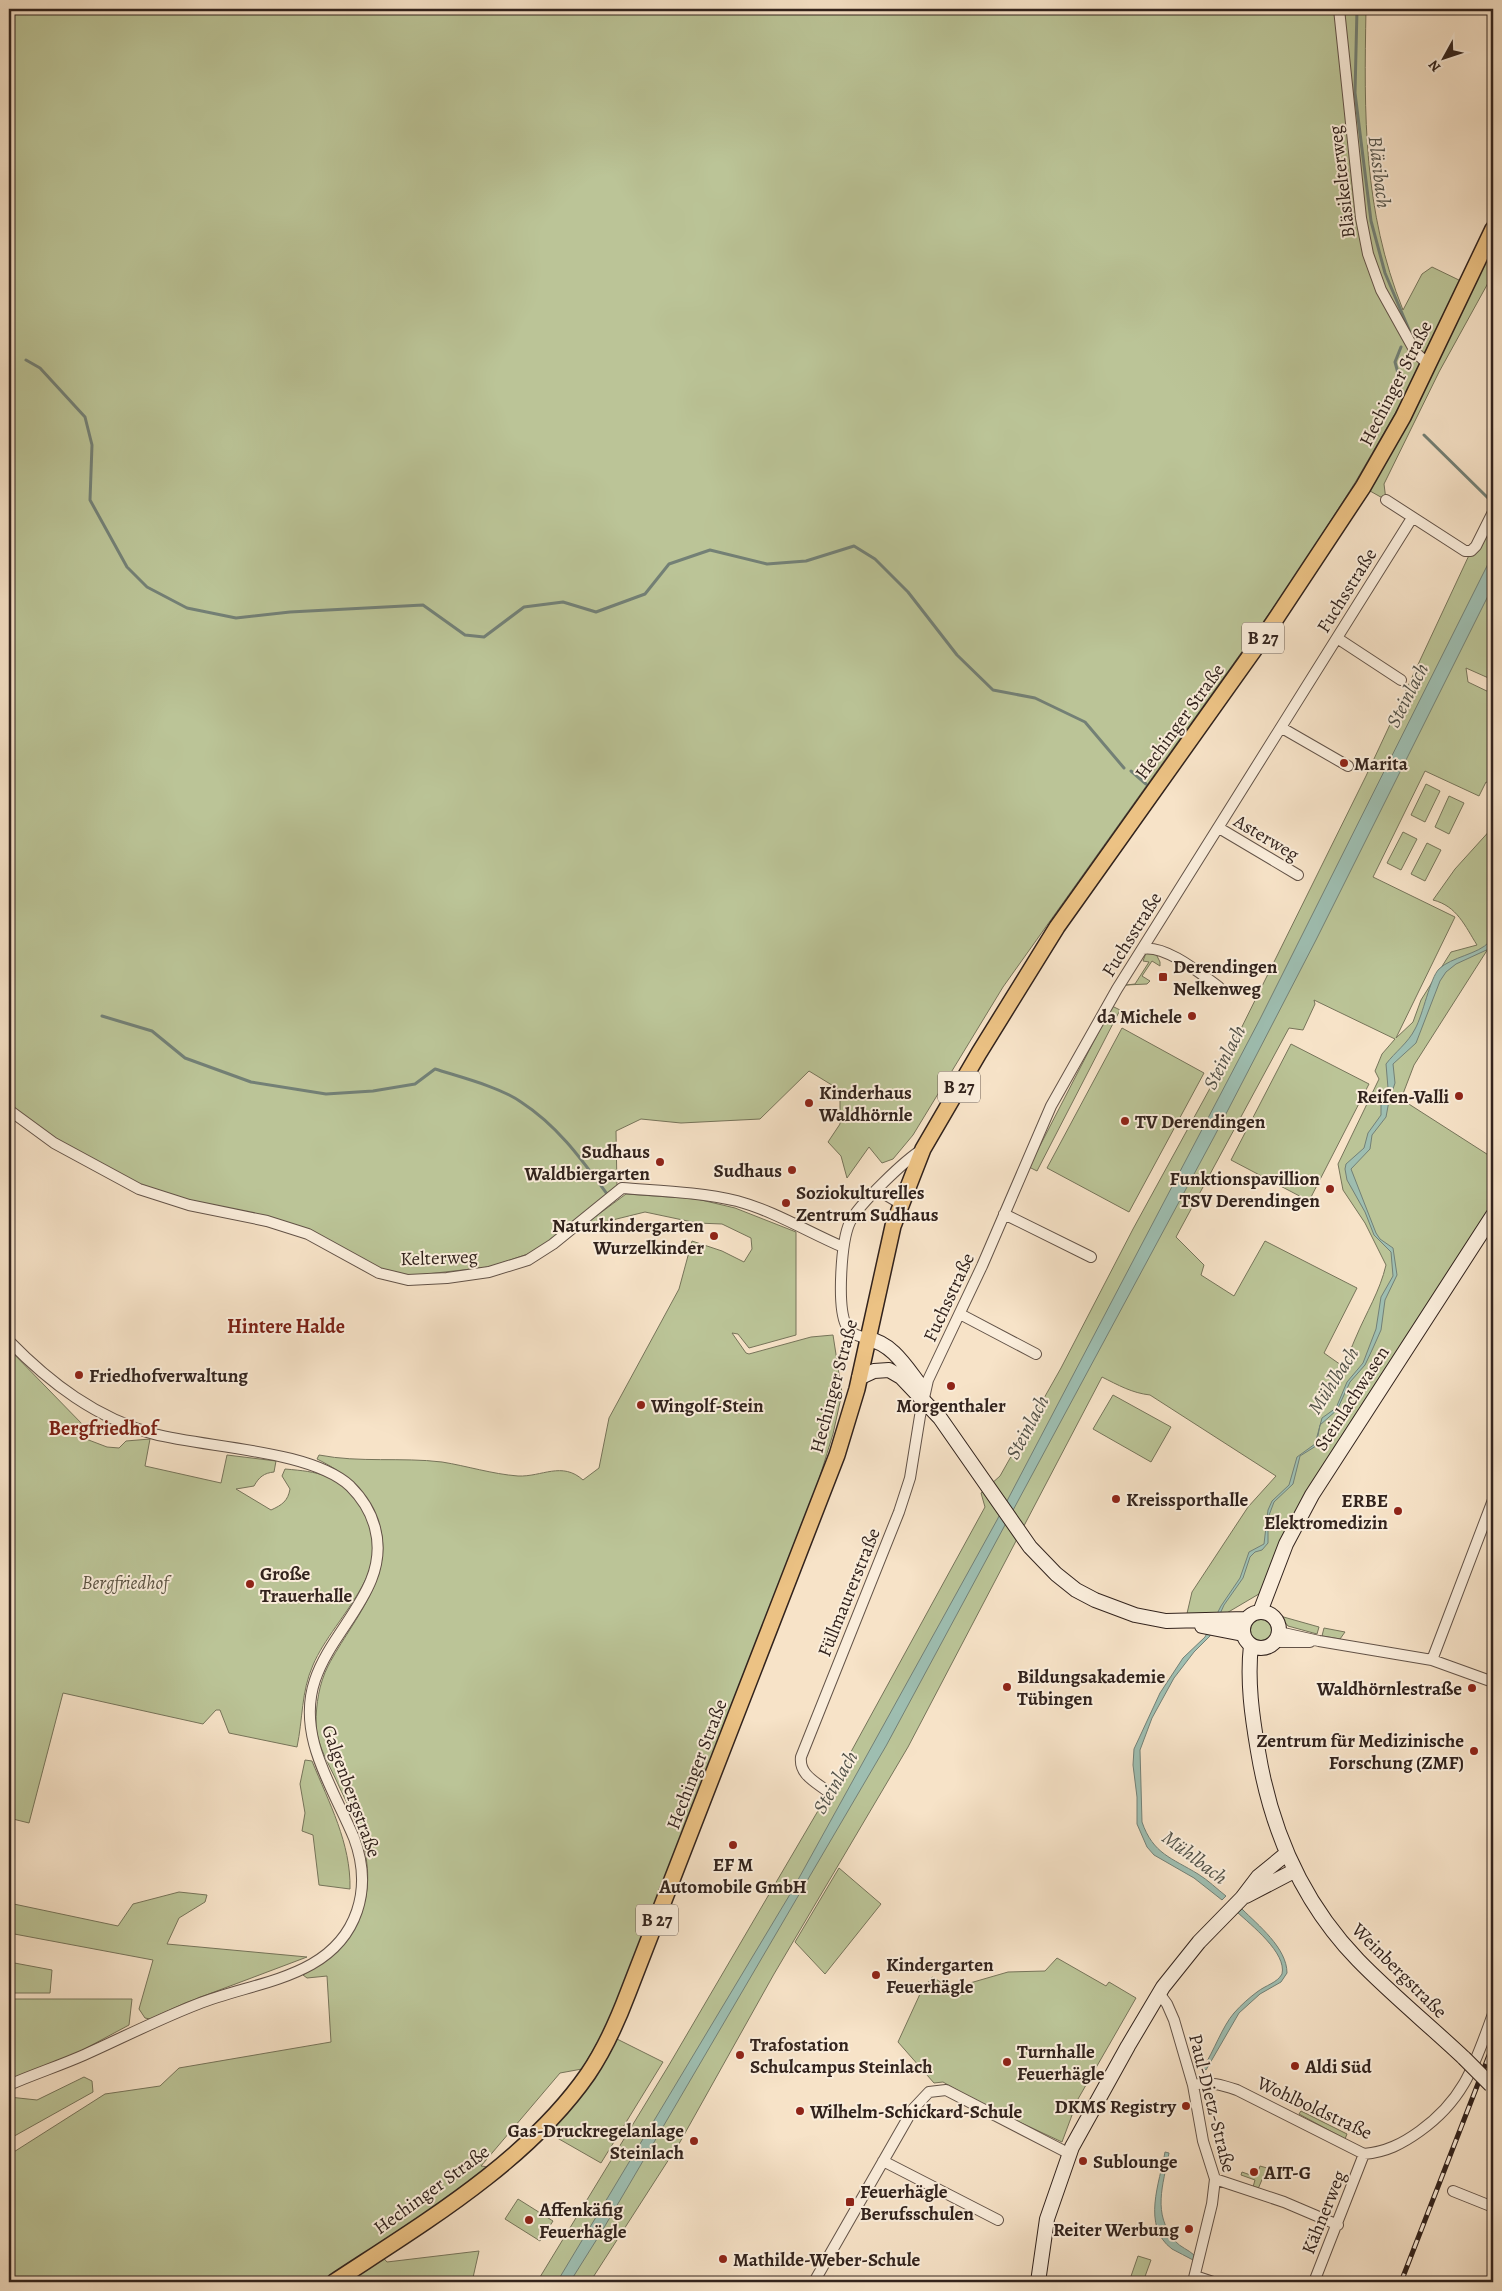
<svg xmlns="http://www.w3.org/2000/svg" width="1502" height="2291" viewBox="0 0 1502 2291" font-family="Alegreya,serif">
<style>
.green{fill:#bbc497;stroke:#76745a;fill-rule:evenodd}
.water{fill:#9ebeb1;stroke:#738076}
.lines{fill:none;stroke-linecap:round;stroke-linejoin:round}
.stream{stroke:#738076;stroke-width:3}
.street-casing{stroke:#635348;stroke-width:12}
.secondary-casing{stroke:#32231d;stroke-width:16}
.primary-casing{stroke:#32231d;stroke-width:18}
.street{stroke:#faeddb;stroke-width:10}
.secondary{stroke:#faeddb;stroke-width:14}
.primary{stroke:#ecc284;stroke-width:15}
.rail-casing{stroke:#32231d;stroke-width:5}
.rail{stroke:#faeddb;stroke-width:3;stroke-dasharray:9;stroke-linecap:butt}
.secondary-bridge-casing{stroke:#32231d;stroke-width:16;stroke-linecap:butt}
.secondary-bridge{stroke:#faeddb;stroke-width:14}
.poi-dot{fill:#8f2418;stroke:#faeddb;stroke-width:2}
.labels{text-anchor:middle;stroke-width:4;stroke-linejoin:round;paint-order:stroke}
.shield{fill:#faeddb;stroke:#6e6056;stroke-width:1}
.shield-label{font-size:18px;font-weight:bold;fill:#32231d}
.street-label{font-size:19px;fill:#32231d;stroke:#faeddb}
.poi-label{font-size:19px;font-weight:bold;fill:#32231d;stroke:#faeddb;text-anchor:start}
.park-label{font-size:19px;font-style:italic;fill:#5b5342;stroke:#faeddb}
.water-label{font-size:20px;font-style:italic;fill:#525249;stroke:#faeddb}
.neighbourhood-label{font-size:20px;font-weight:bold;fill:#7a1f14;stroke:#faeddb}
</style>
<rect width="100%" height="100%" fill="#f7e3c8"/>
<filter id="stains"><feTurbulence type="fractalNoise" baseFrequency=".004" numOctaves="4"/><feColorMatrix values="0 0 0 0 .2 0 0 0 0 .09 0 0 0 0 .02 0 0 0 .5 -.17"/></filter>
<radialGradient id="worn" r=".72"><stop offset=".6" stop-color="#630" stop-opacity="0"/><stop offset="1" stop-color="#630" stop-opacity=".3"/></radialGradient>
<!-- green -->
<path class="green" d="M9,9H1366C1364,115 1363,210 1403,310L1422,274L1432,267L1463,282L1493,243V274L1439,372L1384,484L1386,500L1363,487L1426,369L1400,405L1356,481L1293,580L1003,987L913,1135L893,1159L882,1163L869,1147L847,1178L841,1156L828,1142L840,1124V1090L809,1071L760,1119L681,1123L641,1119L616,1131L617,1188L551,1240L528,1254L489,1267L409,1276L380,1270L309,1231L190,1202L141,1185L55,1139L9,1105Z
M1493,512V680L1466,668L1468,682L1493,694V784L1486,782L1479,796L1425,771L1373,877L1455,917L1396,1038L1413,1022L1421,1000L1451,952L1477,945C1465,926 1457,906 1433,900L1455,869L1493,827V941L1414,1065L1401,1099L1493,1158V1215L1366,1409L1269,1588L1225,1614L1185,1622L1192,1592L1248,1507L1276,1476L1150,1395C1132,1393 1118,1385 1102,1377L908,1747L774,1974L680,2142L590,2282H537L669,2065L829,1792L985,1507L981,1493L1000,1476L1061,1368L1133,1229L1226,1059L1366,776L1471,551ZM1314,1000L1395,1039L1382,1054L1375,1071L1379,1079L1338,1164L1343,1190L1365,1223L1386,1265C1380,1291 1366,1313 1356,1337C1351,1348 1349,1356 1341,1365L1324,1353L1357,1288L1265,1241L1234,1296L1201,1275L1204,1265L1176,1237L1289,1028L1303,1030L1315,1004Z
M1426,784L1440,791L1425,822L1411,815Z
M1449,796L1464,803L1449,834L1435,827Z
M1403,832L1417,839L1401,870L1387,863Z
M1427,843L1441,850L1425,881L1411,874Z
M1146,953L1156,954L1160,962V966L1152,961L1142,976L1150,981L1147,984L1126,985L1135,984L1149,962L1143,961Z
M1112,1006L1120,1010L1037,1171L1029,1167Z
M1122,1028L1204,1073L1129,1212L1047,1168Z
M1291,1044L1369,1084L1309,1201L1231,1160Z
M626,1194L697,1199L735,1208L796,1232V1335L749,1348L738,1334L732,1333L746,1353L749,1354L811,1337L833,1335L842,1393L833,1434L815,1492L622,1990L604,2031L582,2069L560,2073L481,2166L496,2168L379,2253L387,2262L479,2251L472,2282H9V2155L105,2094L160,2086L179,2068L331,2042L327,1976L307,1978L303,1975C351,1946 378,1906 364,1847C359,1825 347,1804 338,1784C330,1766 316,1744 316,1724C316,1704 319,1684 328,1666C353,1618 403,1569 374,1512C361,1486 343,1472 317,1459L319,1455C360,1463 401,1457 442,1462C467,1466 492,1474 518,1476C542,1477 562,1461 583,1480L599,1468L609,1418L679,1289L692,1241L722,1251L744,1262L752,1249L751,1238L722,1224L697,1223L645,1212L580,1228Z
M9,1349L85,1427L86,1439L107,1447L119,1448L126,1441L150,1439L145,1466L221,1483L227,1455L276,1461L274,1472C264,1473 259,1477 254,1486L236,1489L271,1510C282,1505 288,1501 290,1489L282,1476L285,1469C320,1472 334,1474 358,1502C407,1561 334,1615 313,1665C301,1692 303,1719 297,1747L229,1733L220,1710H216L203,1724L63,1693L29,1823L9,1818Z
M1113,1395L1171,1427L1151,1462L1093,1429Z
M1280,1616L1319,1627L1317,1634L1288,1626Z
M1248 1630a12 12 0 1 1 24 0a12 12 0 1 1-24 0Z
M1324,1628L1345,1632L1340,1639L1322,1636Z
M305,1760L312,1761C329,1803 351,1843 350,1889L319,1885L313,1835L302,1831L305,1813L300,1784Z
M839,1868L881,1904L825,1974L795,1942Z
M179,1892L207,1895L205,1902L179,1918L167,1944L307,1957L185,2003L150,2019L145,2018L139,2009L153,1960L9,1933V1903L118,1926L133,1904Z
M1057,1958L1106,1986L1109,1982L1136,1998L1078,2099L1062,2142L985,2106L943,2082L934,2083L898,2042L920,1994L932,1977L963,1995L970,1983L1008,1972L1045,1971Z
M9,1962L52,1970L50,1993H9Z
M9,1999H132L129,2025L79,2052L9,2080Z
M615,2038L663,2062L601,2163L545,2131Z
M84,2077L92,2081L93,2092L9,2139V2097L37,2100Z
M1301,2111L1347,2134L1345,2139L1299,2114Z
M1260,2166L1267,2168L1258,2189L1253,2187L1255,2180L1241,2175L1242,2172L1256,2177Z
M518,2199L553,2221L540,2241L505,2219Z
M1138,2256L1151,2260L1143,2282H1129Z"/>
<!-- water -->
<path class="water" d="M1493,554V586L1316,940L1214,1137L886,1746L602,2231L570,2282H557L789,1896L997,1520L1260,1019Z
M1493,897V947L1456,964L1446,972L1440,981L1416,1043L1393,1064L1395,1083L1389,1101L1386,1117L1372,1135L1370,1149L1351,1169L1376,1233L1380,1239L1393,1248L1397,1275L1385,1300L1381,1330L1373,1348L1365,1365L1350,1382L1337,1410L1320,1425L1316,1446L1300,1456L1293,1484L1274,1502L1268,1518V1543L1262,1550L1255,1552L1250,1557L1243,1578L1224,1605L1210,1636L1194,1652L1174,1678L1152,1718L1140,1750L1142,1822C1153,1854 1172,1858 1198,1874C1208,1880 1217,1889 1226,1896L1222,1900L1194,1878L1154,1855L1147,1847L1137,1824V1797L1133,1765L1134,1749L1160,1693L1183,1658L1205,1637L1221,1606L1240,1578L1249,1552L1264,1544L1268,1510L1272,1501L1289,1485L1297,1457L1315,1444L1322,1418L1336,1408L1347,1382L1363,1363L1376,1329L1381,1297L1393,1276L1391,1252L1374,1235L1365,1212L1347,1180L1345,1169L1346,1164L1364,1148L1368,1133L1381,1115V1103L1388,1088L1386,1064C1395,1052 1408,1043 1415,1029C1423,1015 1430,978 1439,969C1451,957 1479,954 1489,942C1497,930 1490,910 1493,897Z
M1242,1909C1258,1925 1287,1948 1287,1973L1281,1982L1260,1994L1239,2013L1206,2070L1203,2068C1214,2051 1222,2027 1234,2013C1241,2005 1249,1998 1257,1992C1266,1985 1277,1983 1282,1974C1287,1953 1251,1925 1237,1912Z
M1165,2152L1169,2153C1163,2186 1152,2213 1175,2241C1180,2247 1189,2250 1194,2255L1193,2260C1186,2256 1179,2253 1172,2249C1141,2226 1160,2182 1165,2152Z"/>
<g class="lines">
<!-- stream -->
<path class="stream" d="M1357,9L1355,93L1371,221L1385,273L1410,332
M1401,347L1395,362L1401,384
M9,352L13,353
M26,360L40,368L85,417L92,445L90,500L127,567L147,587L187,608L236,618L290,612L423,605L465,635L484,637L524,607L563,602L596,612L645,594L669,564L710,550L767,564L806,561L854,546L875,559L908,592L957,655L993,690L1035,698L1085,722L1124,768
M1424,435L1489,499
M1131,771L1146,784
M102,1016L152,1031L185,1058L251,1082L326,1094L373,1091L415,1084L435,1069C460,1077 500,1087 521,1102C558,1126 582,1160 607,1194"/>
<defs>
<path id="street" d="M1339,9L1361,218L1368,254L1381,290L1416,353L1429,365
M1386,500L1465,551H1471L1476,546L1493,512
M1337,638L1401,680
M1282,728L1348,766
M1219,828L1298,875
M1142,949C1165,944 1201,974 1219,987
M9,1110L54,1143L139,1189L189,1205L267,1221L308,1234L379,1273L408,1280L447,1278L489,1272L528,1260L553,1244L622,1188C660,1191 700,1192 737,1201C774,1211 808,1232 843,1247
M878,1190L901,1204
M1004,1214L1091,1257
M960,1314L1036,1354
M868,1339C859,1336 850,1334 846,1325C837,1306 841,1241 850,1222C859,1204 906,1159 923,1149
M9,1341C50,1383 96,1418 154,1434C208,1448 311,1450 350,1486C362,1498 371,1512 375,1528C391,1587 332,1628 315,1680C296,1736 333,1787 354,1838C363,1862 365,1887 357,1911C334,1979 255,1981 198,2004C159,2019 122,2038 84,2055C59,2066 34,2074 9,2085
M1279,1632L1319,1641L1432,1660L1493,1682
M1275,1642H1310
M1432,1660L1493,1500
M827,1791C814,1781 799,1774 801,1757L899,1512L910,1478L920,1416L928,1380L982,1266L1051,1106L1117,989L1412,518
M1159,1993L1167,2004L1174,2020L1193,2085L1203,2141L1215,2179L1212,2204L1193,2282
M1193,2085C1210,2081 1222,2085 1237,2090L1364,2154C1386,2152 1402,2144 1420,2131C1465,2099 1475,2063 1493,2014
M883,2161L998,2220
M1215,2179L1284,2202L1338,2225
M1453,2191L1493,2207
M1195,2276L1213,2282
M814,2282L913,2109L929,2092L946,2090L1070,2154
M1314,2282L1364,2154"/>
<path id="secondary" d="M868,1339C892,1343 906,1367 920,1385
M859,1378L874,1371L889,1370L901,1377L940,1418L1030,1547L1056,1574L1076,1590L1095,1600L1135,1615L1166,1621L1246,1619
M1243 1630a18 18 0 1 1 36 0a18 18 0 1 1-36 0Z
M1260,1612L1286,1544L1312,1495L1493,1215
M1202,1626L1243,1634
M1251,1645C1247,1681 1252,1716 1258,1751C1271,1830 1302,1902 1358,1960C1391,1994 1429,2025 1464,2058
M1246,1896L1294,1871
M1038,2282L1047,2219L1072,2147L1128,2046L1163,1987L1199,1942L1242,1898L1258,1877L1286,1854"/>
<path id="primary" d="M334,2282C422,2224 527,2162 588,2074C605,2049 617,2022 628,1993L837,1455L857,1389L893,1226L923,1149L979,1053L1057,927L1269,629L1363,487L1403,417L1493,229"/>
</defs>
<!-- street casing -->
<use href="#street" class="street-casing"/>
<!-- secondary casing -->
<use href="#secondary" class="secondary-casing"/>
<!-- primary casing -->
<use href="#primary" class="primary-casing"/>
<!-- street -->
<use href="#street" class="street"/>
<!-- secondary -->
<use href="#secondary" class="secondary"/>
<!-- primary -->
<use href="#primary" class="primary"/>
<defs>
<path id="rail" d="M1401,2282L1493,2045"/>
</defs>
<!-- rail casing -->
<use href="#rail" class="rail-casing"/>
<!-- rail -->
<use href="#rail" class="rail"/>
<defs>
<path id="secondary-bridge" d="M1464,2058L1491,2085"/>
</defs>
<!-- secondary-bridge casing -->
<use href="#secondary-bridge" class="secondary-bridge-casing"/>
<!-- secondary-bridge -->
<use href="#secondary-bridge" class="secondary-bridge"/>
</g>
<!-- markers -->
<g class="poi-dot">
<circle cx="1344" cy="763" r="5"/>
<rect x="1158" y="972" width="10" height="10" rx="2.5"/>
<circle cx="1192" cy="1016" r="5"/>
<circle cx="1459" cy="1096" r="5"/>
<circle cx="809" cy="1103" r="5"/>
<circle cx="1125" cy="1121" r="5"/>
<circle cx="660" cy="1162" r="5"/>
<circle cx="792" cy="1170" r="5"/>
<circle cx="1330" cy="1189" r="5"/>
<circle cx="786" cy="1203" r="5"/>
<circle cx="714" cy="1236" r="5"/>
<circle cx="79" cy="1375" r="5"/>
<circle cx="951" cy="1386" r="5"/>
<circle cx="641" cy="1405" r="5"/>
<circle cx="1116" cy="1499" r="5"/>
<circle cx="1398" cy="1511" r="5"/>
<circle cx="250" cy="1584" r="5"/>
<circle cx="1007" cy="1687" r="5"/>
<circle cx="1472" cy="1688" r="5"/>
<circle cx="1474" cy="1751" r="5"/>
<circle cx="733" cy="1845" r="5"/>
<circle cx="876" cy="1975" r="5"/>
<circle cx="740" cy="2055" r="5"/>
<circle cx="1007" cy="2062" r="5"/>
<circle cx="1295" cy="2066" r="5"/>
<circle cx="1186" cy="2106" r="5"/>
<circle cx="800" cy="2111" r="5"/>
<circle cx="694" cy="2141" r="5"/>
<circle cx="1083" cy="2161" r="5"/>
<circle cx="1254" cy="2172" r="5"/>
<rect x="845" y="2197" width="10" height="10" rx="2.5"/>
<circle cx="529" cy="2220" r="5"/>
<circle cx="1189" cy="2229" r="5"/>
<circle cx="723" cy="2259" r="5"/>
</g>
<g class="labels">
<!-- shield labels -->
<g class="shield">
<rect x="1242" y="622.5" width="42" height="31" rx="4"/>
<rect x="938" y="1071.5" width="42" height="31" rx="4"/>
<rect x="636" y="1904.5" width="42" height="31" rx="4"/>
</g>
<g class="shield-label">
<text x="1263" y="644">B 27</text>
<text x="959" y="1093">B 27</text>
<text x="657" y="1926">B 27</text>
</g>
<!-- street labels -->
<g class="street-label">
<text transform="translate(1341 182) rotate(-97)" y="7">Bläsikelterweg</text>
<text transform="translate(1395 383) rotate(-63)" y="7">Hechinger Straße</text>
<text transform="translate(1346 590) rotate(-58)" y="7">Fuchsstraße</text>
<text transform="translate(1179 721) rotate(-54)" y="7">Hechinger Straße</text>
<text transform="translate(1267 837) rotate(31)" y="7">Asterweg</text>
<text transform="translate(1131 934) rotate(-58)" y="7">Fuchsstraße</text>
<text transform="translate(439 1257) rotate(-2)" y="7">Kelterweg</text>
<text transform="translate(948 1297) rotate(-65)" y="7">Fuchsstraße</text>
<text transform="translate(833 1386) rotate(-75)" y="7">Hechinger Straße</text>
<text transform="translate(1351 1398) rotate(-57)" y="7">Steinlachwasen</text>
<text transform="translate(848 1592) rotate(-68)" y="7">Füllmaurerstraße</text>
<text transform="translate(696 1764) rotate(-69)" y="7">Hechinger Straße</text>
<text transform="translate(352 1791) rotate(70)" y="7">Galgenbergstraße</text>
<text transform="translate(1400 1970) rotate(45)" y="7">Weinbergstraße</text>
<text transform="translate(1213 2103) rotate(76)" y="7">Paul-Dietz-Straße</text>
<text transform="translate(1315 2107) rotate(25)" y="7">Wohlboldstraße</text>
<text transform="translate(431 2189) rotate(-36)" y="7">Hechinger Straße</text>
<text transform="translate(1323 2212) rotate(-68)" y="7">Kähnerweg</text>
</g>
<!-- poi labels -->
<g class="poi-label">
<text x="1354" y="770">Marita</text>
<text x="1173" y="973">Derendingen<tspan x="1173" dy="22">Nelkenweg</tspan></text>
<text x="1182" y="1023" text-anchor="end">da Michele</text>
<text x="819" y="1099">Kinderhaus<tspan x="819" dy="22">Waldhörnle</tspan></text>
<text x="1449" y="1103" text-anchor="end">Reifen-Valli</text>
<text x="1135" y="1128">TV Derendingen</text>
<text x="650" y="1158" text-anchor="end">Sudhaus<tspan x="650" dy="22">Waldbiergarten</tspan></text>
<text x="782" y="1177" text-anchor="end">Sudhaus</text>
<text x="1320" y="1185" text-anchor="end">Funktionspavillion<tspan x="1320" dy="22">TSV Derendingen</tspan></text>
<text x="796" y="1199">Soziokulturelles<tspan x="796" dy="22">Zentrum Sudhaus</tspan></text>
<text x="704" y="1232" text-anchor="end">Naturkindergarten<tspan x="704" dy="22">Wurzelkinder</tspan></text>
<text x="89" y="1382">Friedhofverwaltung</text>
<text x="651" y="1412">Wingolf-Stein</text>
<text x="951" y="1412" text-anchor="middle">Morgenthaler</text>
<text x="1126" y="1506">Kreissporthalle</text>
<text x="1388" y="1507" text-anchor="end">ERBE<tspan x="1388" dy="22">Elektromedizin</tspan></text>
<text x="260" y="1580">Große<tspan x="260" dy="22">Trauerhalle</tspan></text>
<text x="1017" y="1683">Bildungsakademie<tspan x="1017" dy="22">Tübingen</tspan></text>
<text x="1462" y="1695" text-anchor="end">Waldhörnlestraße</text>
<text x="1464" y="1747" text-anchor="end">Zentrum für Medizinische<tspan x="1464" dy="22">Forschung (ZMF)</tspan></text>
<text x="733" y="1871" text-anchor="middle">EF M<tspan x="733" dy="22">Automobile GmbH</tspan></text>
<text x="886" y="1971">Kindergarten<tspan x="886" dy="22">Feuerhägle</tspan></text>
<text x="750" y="2051">Trafostation<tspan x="750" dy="22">Schulcampus Steinlach</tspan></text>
<text x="1017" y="2058">Turnhalle<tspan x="1017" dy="22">Feuerhägle</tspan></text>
<text x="1305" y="2073">Aldi Süd</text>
<text x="1176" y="2113" text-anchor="end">DKMS Registry</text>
<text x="810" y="2118">Wilhelm-Schickard-Schule</text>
<text x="684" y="2137" text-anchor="end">Gas-Druckregelanlage<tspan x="684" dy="22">Steinlach</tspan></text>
<text x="1093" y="2168">Sublounge</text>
<text x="1264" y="2179">AIT-G</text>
<text x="860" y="2198">Feuerhägle<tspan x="860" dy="22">Berufsschulen</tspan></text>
<text x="539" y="2216">Affenkäfig<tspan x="539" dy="22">Feuerhägle</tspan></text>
<text x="1179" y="2236" text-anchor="end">Reiter Werbung</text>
<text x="733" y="2266">Mathilde-Weber-Schule</text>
</g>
<!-- park labels -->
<g class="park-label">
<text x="125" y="1589">Bergfriedhof</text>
</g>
<!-- water labels -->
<g class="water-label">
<text transform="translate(1380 172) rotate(83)" y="7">Bläsibach</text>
<text transform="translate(1407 695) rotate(-63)" y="7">Steinlach</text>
<text transform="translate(1224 1057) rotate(-63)" y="7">Steinlach</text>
<text transform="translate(1333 1380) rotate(-57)" y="7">Mühlbach</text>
<text transform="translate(1027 1427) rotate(-62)" y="7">Steinlach</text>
<text transform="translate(835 1782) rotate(-60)" y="7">Steinlach</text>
<text transform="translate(1195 1857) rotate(37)" y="7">Mühlbach</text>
</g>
<!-- neighbourhood labels -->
<g class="neighbourhood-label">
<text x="286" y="1333">Hintere Halde</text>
<text x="103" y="1435">Bergfriedhof</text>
</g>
</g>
<!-- margin -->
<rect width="1502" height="2291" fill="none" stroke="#f7e3c8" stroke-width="30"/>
<rect x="10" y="10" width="1482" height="2271" fill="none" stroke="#32231d" stroke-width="2.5"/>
<rect x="15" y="15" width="1472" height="2261" fill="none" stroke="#32231d"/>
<!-- north arrow -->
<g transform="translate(1444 58) rotate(230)" stroke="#faeddb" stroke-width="4" paint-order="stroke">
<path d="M0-4L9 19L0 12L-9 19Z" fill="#32231d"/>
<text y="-8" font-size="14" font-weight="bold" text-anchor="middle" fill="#32231d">N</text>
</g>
<rect width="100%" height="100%" filter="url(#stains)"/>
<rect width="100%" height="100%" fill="url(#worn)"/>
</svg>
